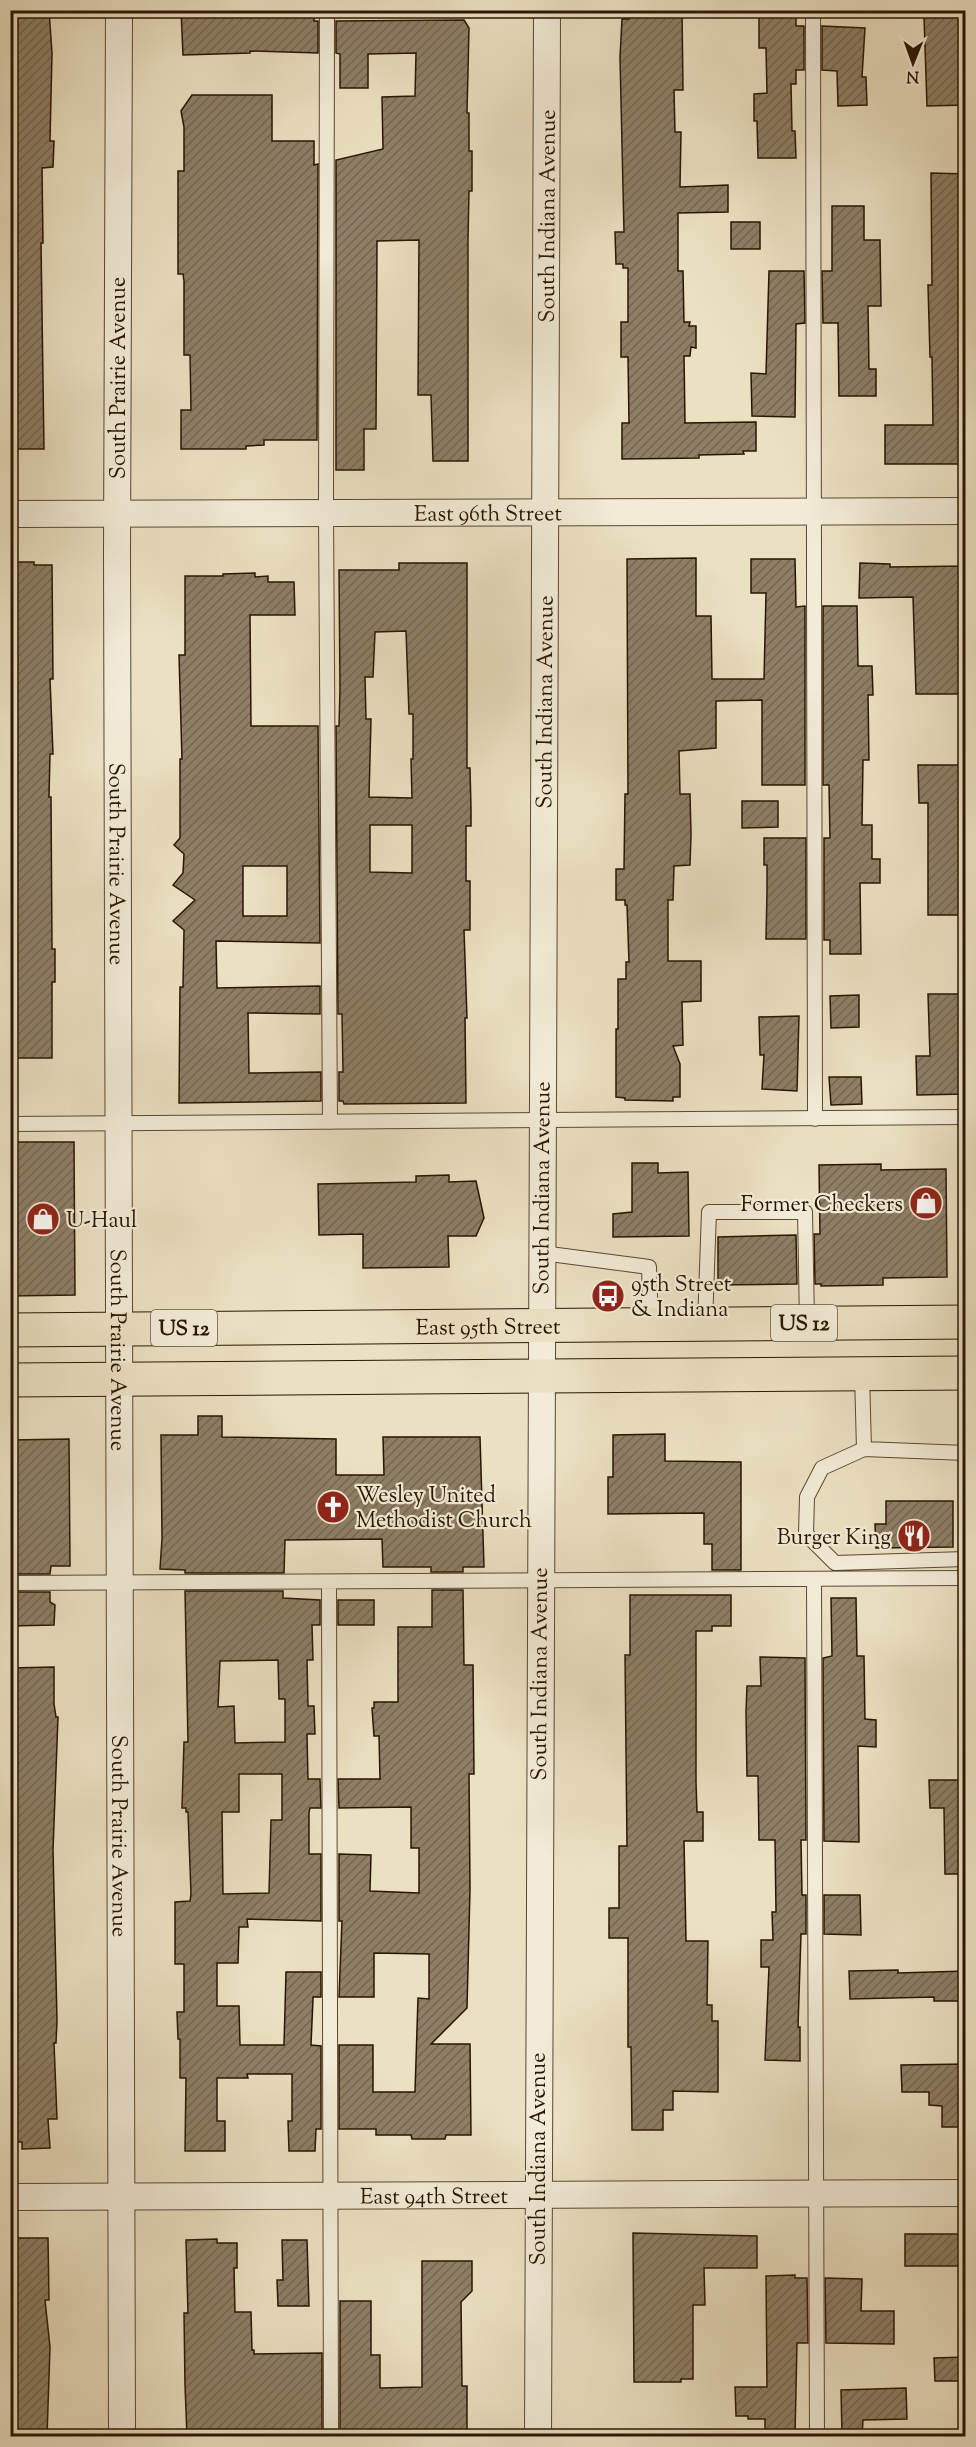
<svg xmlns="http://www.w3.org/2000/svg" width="976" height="2447" viewBox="0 0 976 2447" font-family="'Sorts Mill Goudy',serif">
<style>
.building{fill:url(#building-hatch);stroke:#291602;stroke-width:1.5;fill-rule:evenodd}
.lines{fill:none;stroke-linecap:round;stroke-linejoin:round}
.lane-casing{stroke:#5a4832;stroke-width:16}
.street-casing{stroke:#5a4832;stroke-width:28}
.primary-casing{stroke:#291602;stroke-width:35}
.lane{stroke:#f2ebd7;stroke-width:14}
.street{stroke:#f2ebd7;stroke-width:26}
.primary{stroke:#ebe0c2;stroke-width:33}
.labels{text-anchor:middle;stroke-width:4.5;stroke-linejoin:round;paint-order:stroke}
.shield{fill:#f2ebd7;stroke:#655642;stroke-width:1.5}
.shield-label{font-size:21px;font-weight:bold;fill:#291602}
.street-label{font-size:22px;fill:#291602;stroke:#f2ebd7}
.poi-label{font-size:22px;fill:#291602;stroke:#f2ebd7;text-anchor:start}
</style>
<defs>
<pattern id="building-hatch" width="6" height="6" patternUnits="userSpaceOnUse" patternTransform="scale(1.5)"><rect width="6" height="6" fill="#8e7f66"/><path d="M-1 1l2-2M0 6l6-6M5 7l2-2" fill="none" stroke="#746752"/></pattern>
</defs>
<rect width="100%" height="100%" fill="#ebe0c2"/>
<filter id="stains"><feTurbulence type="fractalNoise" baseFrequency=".00333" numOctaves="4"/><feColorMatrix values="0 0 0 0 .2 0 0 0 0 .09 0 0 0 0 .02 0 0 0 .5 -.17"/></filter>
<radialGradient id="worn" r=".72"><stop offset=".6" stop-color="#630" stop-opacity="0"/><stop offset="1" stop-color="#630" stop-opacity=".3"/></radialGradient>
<!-- building -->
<path class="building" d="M10,10H49L52,53L50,141H54L53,167L42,168L43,243H41L44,449H10Z
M181,10H314V21H318V53L250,51V53L183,55Z
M629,10H682L683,90H674L675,132H681L680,187L728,185V212L678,213V271H683L684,322H690L689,326H696V348L691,347L690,356H684L685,423L756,422V451H743L744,454L699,455V458L622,459V423H629L628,357H621V322H628V268H623V264H616L615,232H624L620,57L622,19H629Z
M759,10H796V26H804V70H796V84H791L792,131H795L796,158H758L757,121H754V94L767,93L766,48H759Z
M924,17H966V105L927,106Z
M464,20L469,28L467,113H469V151H472V191H469L468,239V461H433L431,395H418L419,240L377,241L376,429H364V470H336V160L383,149L382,97L415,96L416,53L368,54V88H340V54L336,53V21Z
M822,26L865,28L862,77H866L867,105L838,106L837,71L822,70Z
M192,95H272V141H314V165L318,164L317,440H264V445L246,446V449H181V410H191L190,355H184V281L183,274H178V171H184V127L181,111Z
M931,173L966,174V464H885V425H933L932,357H930L928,285H932Z
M832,206H864V240H880L881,306H868L869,369H876V396H839L838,323H823L822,271H832Z
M731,222H760V249H731Z
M769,271H804L805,323L796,324L795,417L752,416L751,373L766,374Z
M696,558V616H711L712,679H764L766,593H751V559H795L796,607L805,606V785H762V700L716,701V748L679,751L680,794H690L691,835L690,865L674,866L673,900H668V961H701V1001L682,1002L683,1045L673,1046L680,1064V1097H673V1101L625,1100V1098L616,1097V1029H618V979H626V962H629L627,905H625V900H616V869H624L625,794H628L627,559Z
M10,562H34V565H52L53,679H50L53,754H50L49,797H51L52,949H55V982H52V1058H10Z
M399,563H467V768H470L471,809V826H466V881H470V930H464L467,1018H465L466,1103L344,1104L343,1101H339V1072H343L342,1014H338L336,726H339L340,688L339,570H399ZM406,631L409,714H413V759H411L412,798L369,797L371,719H366L365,677H373L375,632ZM370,825H412V873L370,872Z
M860,563L890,564V567L966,566V694H916L913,597L859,598Z
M255,573V577L268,576V582H294L295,615H250L251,726H318L320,943L216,941L217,988L320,986V1014L248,1013L249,1073L321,1072V1101L179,1103L180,987H183L184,930L173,921L195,900L173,885L183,873L184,854L174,845L180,838V759H182L179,655H185V576H223V574ZM243,866H287V916H243Z
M823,606H857L858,666H872L873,695H868L869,760H863L862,825H872V859H880V883H860L861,954H830V940H824V838H830L829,785H823Z
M918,765H966V915H928V803H919Z
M742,801H778V827L742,828Z
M764,838H806V939H766L767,891V865H764Z
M928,994H966V1094L917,1095L916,1056H930Z
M859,995V1027L831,1028L830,996Z
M799,1016L797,1091L762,1089L764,1055H760L759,1017Z
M829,1077H861L862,1104L831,1105Z
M10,1142H74L75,1295L10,1296Z
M632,1163H658V1173L688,1172L689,1236L613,1237V1214L632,1212Z
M881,1164V1170L946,1169L947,1277L883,1278V1285L821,1286V1284H815L814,1234H820L819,1165Z
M449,1175V1182L476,1181L484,1218L476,1236H448L449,1267L363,1268V1234L319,1235L318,1184L416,1182V1176Z
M796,1235L797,1284L718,1285V1237Z
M198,1416H222V1437L336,1439V1475H384L383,1437H480L484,1567H463V1572H431V1567H383L382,1539L285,1540L284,1573H185V1570L160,1569L162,1539L161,1435H198Z
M665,1434V1461L741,1462V1570H712V1544H704V1513L608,1514V1477H613V1435Z
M69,1439L70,1566H51L50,1574H10V1440Z
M886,1501H953V1547L876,1548L875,1524H886Z
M432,1590H463L464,1665H473L474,1774H469L470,1889L467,2008L431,2044H470L471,2135H446L445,2139H412L411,2135H376V2129H339V2045H373V2092H415L418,1998L429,1999V1954L374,1953V1997H339L342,1921H339V1854L371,1855L370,1891L419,1893V1848H411V1807L339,1808L338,1779H380L379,1736H374L372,1708H374V1702H398V1627H432Z
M185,1591H283V1598L320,1600V1625H312L313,1660H307L308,1706H314L315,1734H307L308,1779H320L321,1808H310L309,1812V1854H321V1921L247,1919L248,1927H239L238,1963H217V2006H239L240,2045H284L286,1972H321V1997H313V1999L311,2045L321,2046V2129H316L315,2151H289L288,2121H292V2074H247L248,2078H217V2121H225V2151H185L186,2078H180V2039H178L177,2012H184V1964H175V1902L190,1901L191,1894L188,1812H186V1808H182L184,1742H188ZM278,1660L279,1699H285V1742L235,1743L234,1706L218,1707L220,1661ZM239,1774H282V1820H271L269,1893L223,1894L222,1812H239Z
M10,1592H50V1602L55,1605L54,1625L10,1626Z
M630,1595H731V1626H712V1631H696V1782L697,1812H703V1841H684L686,1941H708L707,2005H712V2021H718V2092L673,2091V2110H663V2130H632L631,2047H628V1938H609V1908H619V1846H627L625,1655H630Z
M831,1598H856L857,1656H864L865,1719L876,1720V1747L858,1746L859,1842L824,1841L823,1658L832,1656Z
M338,1600H374V1625H338Z
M760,1657L805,1658L806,1840H801L802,1895H806V1934H801L798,2027H800V2061L765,2060L769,1967H761V1940H773L772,1912H776L775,1840H759L758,1776H747L746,1712L747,1686H761Z
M54,1667V1704L56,1717H58L53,1850L57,2020L56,2043H54L57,2119H48L50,2148L22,2149V2142H10V1668Z
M929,1780H966V1874H945L944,1808H930Z
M824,1895H860L861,1935L824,1934Z
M898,1970V1973L966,1971V2001H934V1997L850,1999L849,1971Z
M966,2064V2127H942V2106L929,2105V2092H902L901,2065Z
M633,2233L757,2236V2268H704L705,2305H693V2379H681V2382H634Z
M905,2234H966V2266H905Z
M10,2238H48L49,2300H45L50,2347L47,2436H10Z
M217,2239V2243H237V2268H234L235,2312H251L252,2350H254V2354L322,2353V2436H187L185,2385L184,2313H188L186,2240Z
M282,2240H307L309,2306H278L277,2280H283Z
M422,2261H472V2291L461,2302L462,2386H467V2436H340V2301H371V2355H380V2388L422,2387Z
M795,2275V2278H807L808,2343H797L795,2436H765V2419H748V2416H736L735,2387H767L766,2276Z
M825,2278L862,2279L861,2311H894V2344L826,2343Z
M966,2357V2381H935L934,2358Z
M906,2388L907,2419L863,2420L862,2436H842L841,2390Z"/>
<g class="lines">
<defs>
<path id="lane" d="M327,10L326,513L330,1122
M813,10L815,1119
M10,1124L966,1117
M542,1253L649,1267L651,1324
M705,1324L709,1212H805L807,1323
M862,1374L864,1449L822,1468L807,1497L806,1534L835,1563L966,1559
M864,1449L966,1453
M814,1579L817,2436
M329,1582L331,2436
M10,1583L966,1578"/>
<g id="street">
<path id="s1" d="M119,10L117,553L122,2436"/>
<path id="s2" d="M10,514L966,511"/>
<path id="s3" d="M10,2197L966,2193"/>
<path id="s4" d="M538,2436C535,1628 545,819 547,10"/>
</g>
<g id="primary">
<path id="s5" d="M10,1330L966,1322"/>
<path d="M10,1380L966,1373"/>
</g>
</defs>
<!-- lane casing -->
<use href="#lane" class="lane-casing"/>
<!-- street casing -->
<use href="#street" class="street-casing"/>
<!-- primary casing -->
<use href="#primary" class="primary-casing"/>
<!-- lane -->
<use href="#lane" class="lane"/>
<!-- street -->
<use href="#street" class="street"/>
<!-- primary -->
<use href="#primary" class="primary"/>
</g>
<!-- icons -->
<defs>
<symbol id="shop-disc" viewBox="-11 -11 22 22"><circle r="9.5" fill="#8f2418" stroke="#f2ebd7"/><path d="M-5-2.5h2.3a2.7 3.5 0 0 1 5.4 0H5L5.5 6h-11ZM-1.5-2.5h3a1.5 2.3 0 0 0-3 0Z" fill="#fff"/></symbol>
<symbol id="bus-disc" viewBox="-11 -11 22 22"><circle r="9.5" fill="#8f2418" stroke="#f2ebd7"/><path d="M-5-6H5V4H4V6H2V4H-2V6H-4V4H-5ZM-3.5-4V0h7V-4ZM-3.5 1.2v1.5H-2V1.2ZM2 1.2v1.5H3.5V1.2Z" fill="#fff"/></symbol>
<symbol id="church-disc" viewBox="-11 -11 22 22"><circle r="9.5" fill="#8f2418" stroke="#f2ebd7"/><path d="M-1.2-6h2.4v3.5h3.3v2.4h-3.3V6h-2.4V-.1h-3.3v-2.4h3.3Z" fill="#fff"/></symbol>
<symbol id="restaurant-disc" viewBox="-11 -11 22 22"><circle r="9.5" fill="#8f2418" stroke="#f2ebd7"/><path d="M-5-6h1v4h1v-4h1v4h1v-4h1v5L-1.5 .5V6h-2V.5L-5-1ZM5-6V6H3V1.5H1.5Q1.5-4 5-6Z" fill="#fff"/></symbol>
</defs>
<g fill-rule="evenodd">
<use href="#shop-disc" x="907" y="1184" width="38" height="38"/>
<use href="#shop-disc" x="24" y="1200" width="38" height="38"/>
<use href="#bus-disc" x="589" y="1277" width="38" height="38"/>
<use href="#church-disc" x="314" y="1488" width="38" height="38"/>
<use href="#restaurant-disc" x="895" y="1517" width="38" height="38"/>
</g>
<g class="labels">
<!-- shield labels -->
<g class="shield">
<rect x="771" y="1305" width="66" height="36" rx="4.5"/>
<rect x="151" y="1310" width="66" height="36" rx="4.5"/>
</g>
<g class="shield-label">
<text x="804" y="1330">US 12</text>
<text x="184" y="1335">US 12</text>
</g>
<!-- street labels -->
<g class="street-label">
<text dy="8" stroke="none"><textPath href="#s4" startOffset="2220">South Indiana Avenue</textPath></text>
<text transform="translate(117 378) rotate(-90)" y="8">South Prairie Avenue</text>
<text dy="8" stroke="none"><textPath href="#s2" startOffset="478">East 96th Street</textPath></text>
<text dy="8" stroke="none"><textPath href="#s4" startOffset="1734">South Indiana Avenue</textPath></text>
<text dy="8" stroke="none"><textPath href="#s1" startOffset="854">South Prairie Avenue</textPath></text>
<text dy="8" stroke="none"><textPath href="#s4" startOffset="1248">South Indiana Avenue</textPath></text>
<text dy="8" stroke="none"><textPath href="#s5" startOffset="478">East 95th Street</textPath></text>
<text dy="8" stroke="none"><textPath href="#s1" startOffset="1340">South Prairie Avenue</textPath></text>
<text dy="8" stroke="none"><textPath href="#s4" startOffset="762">South Indiana Avenue</textPath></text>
<text dy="8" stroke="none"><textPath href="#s1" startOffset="1826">South Prairie Avenue</textPath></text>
<text transform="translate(537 2159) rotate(-90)" y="8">South Indiana Avenue</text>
<text dy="8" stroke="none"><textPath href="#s3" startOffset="424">East 94th Street</textPath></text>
</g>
<!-- poi labels -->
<g class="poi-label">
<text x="903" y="1211" text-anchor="end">Former Checkers</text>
<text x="66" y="1227">U-Haul</text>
<text x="631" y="1291">95th Street<tspan x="631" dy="25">&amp; Indiana</tspan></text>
<text x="356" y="1502">Wesley United<tspan x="356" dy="25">Methodist Church</tspan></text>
<text x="891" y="1544" text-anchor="end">Burger King</text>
</g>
</g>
<!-- margin -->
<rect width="976" height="2447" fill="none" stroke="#ebe0c2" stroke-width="36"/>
<rect x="12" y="12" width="952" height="2423" fill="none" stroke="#291602" stroke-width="3"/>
<rect x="18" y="18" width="940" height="2411" fill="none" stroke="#291602" stroke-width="1.5"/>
<!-- north arrow -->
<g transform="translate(913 63) rotate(181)" stroke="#f2ebd7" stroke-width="4.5" paint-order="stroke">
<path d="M0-4.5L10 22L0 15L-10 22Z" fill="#291602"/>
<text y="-9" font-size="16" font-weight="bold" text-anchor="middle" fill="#291602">N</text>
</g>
<rect width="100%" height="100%" filter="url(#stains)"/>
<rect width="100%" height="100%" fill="url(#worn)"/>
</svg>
